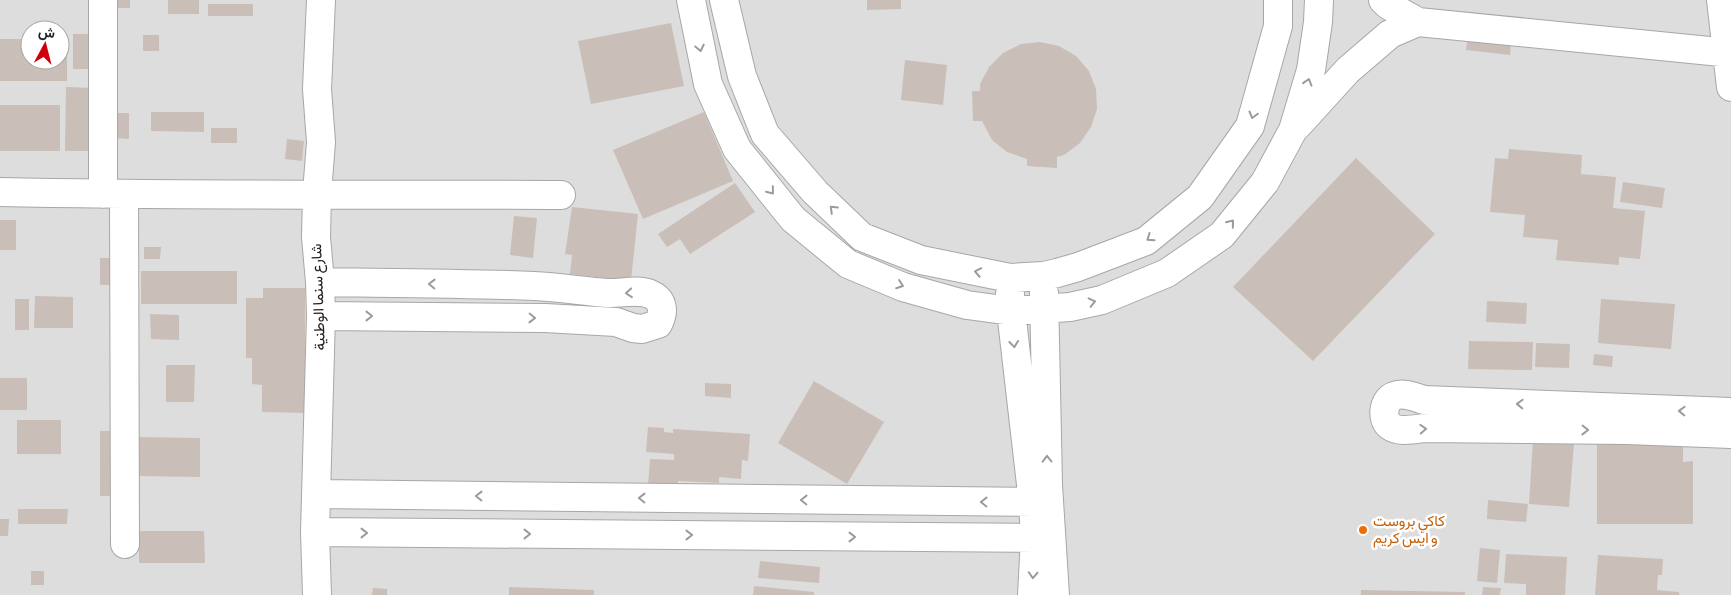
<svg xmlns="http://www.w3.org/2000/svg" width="1731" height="595" viewBox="0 0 1731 595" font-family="'Sofia Sans Condensed',Vazirmatn,sans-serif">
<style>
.residential{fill:#dedddd;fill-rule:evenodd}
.building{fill:#cabeb8}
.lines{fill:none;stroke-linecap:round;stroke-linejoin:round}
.minor-casing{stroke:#a7a7a7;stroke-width:30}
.minor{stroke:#fff;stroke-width:28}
.oneway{stroke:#9b9b9b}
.food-dot{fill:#e8710a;stroke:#fff;stroke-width:2}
.labels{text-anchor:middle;stroke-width:5;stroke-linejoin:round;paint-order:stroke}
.street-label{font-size:15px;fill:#202020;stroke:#fff}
.food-label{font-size:15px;fill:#c56008;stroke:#fff;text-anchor:start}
</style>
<rect width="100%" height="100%" fill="#f1ece5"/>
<!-- residential -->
<path class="residential" d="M0,0H1731V595H0ZM30,30H60V60H30Z"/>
<!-- building -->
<path class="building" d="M114,0H130V8H114Z
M168,0H199V14H168Z
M867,0H901V9L867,10Z
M208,4H253V16H208Z
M671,23L684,86L591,104L578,41Z
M73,34H94V69H73Z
M143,35H159V51H143Z
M1468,36L1511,41L1510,55L1466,50Z
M0,39H30V60H60V39H67V81H0Z
M1040,42L1059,46L1076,56L1089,71L1096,89L1097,109L1091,127L1080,143L1064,155L1057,157V168L1027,166V159L1007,152L992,140L982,121H973L972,91H980V84L989,67L1003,53L1021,44Z
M905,60L947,65L943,105L901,100Z
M66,87L93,88L92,151H65Z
M0,105H60V151H0Z
M151,112H204V132L151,131Z
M704,112L733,181L643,219L613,150Z
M114,113H129V139L114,138Z
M211,128H237V143H211Z
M287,139L304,141L302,161L285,159Z
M1509,149L1582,155L1581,174L1616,177L1613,208L1645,211L1640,259L1619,257V265L1556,260L1558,240L1523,237L1525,215L1490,212L1495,158L1508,159Z
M1356,158L1435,234L1313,361L1233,287Z
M1623,182L1665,188L1662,208L1620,202Z
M735,183L755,212L690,254L680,239L667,247L658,234Z
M572,207L638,214L631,281L570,274L572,255L565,254Z
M514,216L537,218L533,258L510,255Z
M0,220H16V250H0Z
M144,247H161L160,259H144Z
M100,258H114V285H100Z
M141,271H237V304H141Z
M263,288H305V413L262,412V385L252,384V358H246V298H263Z
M35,296L73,297V328H34Z
M15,299H29V330H15Z
M1601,299L1675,304L1671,349L1598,343Z
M1487,301L1527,303L1526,324L1486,322Z
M150,314L179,315V340L151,339Z
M1469,341L1533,342L1532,370L1468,369Z
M1536,343L1570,344L1569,368L1535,367Z
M1594,354L1613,356L1612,367L1593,365Z
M166,365H195L194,402H166Z
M0,378H27V410H0Z
M814,381L884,422L847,484L778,443Z
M705,383L731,384V398L705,396Z
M17,420H61V454H17Z
M648,427L664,428V432L673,433V429L750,434L748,461L742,460L741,479L719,477V483L678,481V487L648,485L650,459L674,460V454L646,452Z
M100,431H115V496H100Z
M137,437L200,438V477L137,476Z
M1533,440L1574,443L1569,507L1529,504Z
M1597,441H1683V462L1693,461V524H1597Z
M1488,500L1528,504L1526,522L1487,519Z
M18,509H68L67,524H18Z
M0,519H9L8,536H0Z
M139,531H204L205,563H139Z
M1480,548L1500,550L1497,583L1477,581Z
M1506,554L1567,557L1565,595H1526V584L1504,583Z
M1598,555L1663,559L1662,575H1658L1657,590L1679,592V595H1595Z
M760,561L820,567L819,583L758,578Z
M31,571H44V585H31Z
M754,586L814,592V595H753Z
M509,587L594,590V595H509Z
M1483,587L1501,588L1500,595H1482Z
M373,588L387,589V595H372Z
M1361,590L1465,592V595H1361Z"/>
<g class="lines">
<defs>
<path id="minor" d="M691,0L708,84L737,149L793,219L848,264L903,287L967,305L1011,311L1070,307L1102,300L1167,273L1222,235L1265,182L1293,130L1311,70L1318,22L1319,0
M724,0L742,76L765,134L815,192L862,237L921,260L1010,278L1044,276L1057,273L1078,267L1146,241L1200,197L1250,126L1278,26V0
M1383,0L1388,5L1418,22L1731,53
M1721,0L1731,87
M1298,125L1348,70L1390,34L1418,22
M0,192C187,196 374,194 561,195
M103,194V0
M124,195L125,544
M320,282C391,283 463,283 534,286C558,287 582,291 607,293C621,294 639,288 652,295C664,301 664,313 658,324L642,329L633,328L616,322L545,318L321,316
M1044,293L1048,485L1055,595
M1010,294L1011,311L1033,502L1035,538L1032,595
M1731,412L1424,400C1415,397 1403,392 1394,396C1383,400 1381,420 1390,426C1399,433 1415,429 1425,428L1627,430L1731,434
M317,494L1033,502
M315,532L1035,538
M317,595L315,532L321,316L320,282L316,237L317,193L321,142L317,89L321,0"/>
</defs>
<!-- minor casing -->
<use href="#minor" class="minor-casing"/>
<!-- minor -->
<use href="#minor" class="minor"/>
</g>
<!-- one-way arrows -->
<defs><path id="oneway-chevron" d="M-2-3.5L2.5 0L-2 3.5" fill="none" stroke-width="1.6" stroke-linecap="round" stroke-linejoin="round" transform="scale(1.25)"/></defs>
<g class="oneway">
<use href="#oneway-chevron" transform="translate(700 48) rotate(78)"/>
<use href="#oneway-chevron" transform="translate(1308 82) rotate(-73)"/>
<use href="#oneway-chevron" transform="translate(1253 115) rotate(105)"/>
<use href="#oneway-chevron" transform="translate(771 191) rotate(51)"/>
<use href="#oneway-chevron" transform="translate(833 209) rotate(-136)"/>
<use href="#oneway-chevron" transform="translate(1231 223) rotate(-51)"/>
<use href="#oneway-chevron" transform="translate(1150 238) rotate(145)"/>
<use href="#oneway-chevron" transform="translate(978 272) rotate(-169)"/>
<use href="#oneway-chevron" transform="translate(432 284) rotate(-179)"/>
<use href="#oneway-chevron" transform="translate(900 285) rotate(20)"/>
<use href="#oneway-chevron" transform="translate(629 293) rotate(175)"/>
<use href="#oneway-chevron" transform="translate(1092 302) rotate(-13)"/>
<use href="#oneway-chevron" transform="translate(369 316)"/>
<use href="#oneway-chevron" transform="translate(532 318) rotate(1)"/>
<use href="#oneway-chevron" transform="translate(1014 344) rotate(83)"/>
<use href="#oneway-chevron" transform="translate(1520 404) rotate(-178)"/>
<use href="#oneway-chevron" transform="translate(1682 411) rotate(-178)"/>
<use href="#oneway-chevron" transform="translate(1423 429) rotate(-3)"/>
<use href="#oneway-chevron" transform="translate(1585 430) rotate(1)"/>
<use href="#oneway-chevron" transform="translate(1047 459) rotate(-91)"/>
<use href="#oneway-chevron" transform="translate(479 496) rotate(-179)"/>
<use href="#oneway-chevron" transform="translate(642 498) rotate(-179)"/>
<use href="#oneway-chevron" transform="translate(804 500) rotate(-179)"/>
<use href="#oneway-chevron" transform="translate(984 502) rotate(-179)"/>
<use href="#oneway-chevron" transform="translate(364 533)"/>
<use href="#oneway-chevron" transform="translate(527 534)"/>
<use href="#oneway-chevron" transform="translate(689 535)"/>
<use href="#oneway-chevron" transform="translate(852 537)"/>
<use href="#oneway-chevron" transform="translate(1033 575) rotate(93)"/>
</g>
<!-- markers -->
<circle class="food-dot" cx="1363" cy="530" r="5"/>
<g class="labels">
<!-- street labels -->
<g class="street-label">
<text transform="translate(318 297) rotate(-92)" y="5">شارع سنما الوطنية</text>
</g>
<!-- food labels -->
<g class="food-label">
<text x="1373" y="526">كاكي بروست<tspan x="1373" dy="17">و ايس كريم</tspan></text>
</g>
</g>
<!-- north arrow -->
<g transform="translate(45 45) rotate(7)"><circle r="24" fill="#ffffff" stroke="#a6a6a6"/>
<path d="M0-4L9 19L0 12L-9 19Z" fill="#cf000d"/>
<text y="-8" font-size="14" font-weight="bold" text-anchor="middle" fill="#202020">ش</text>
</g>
</svg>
